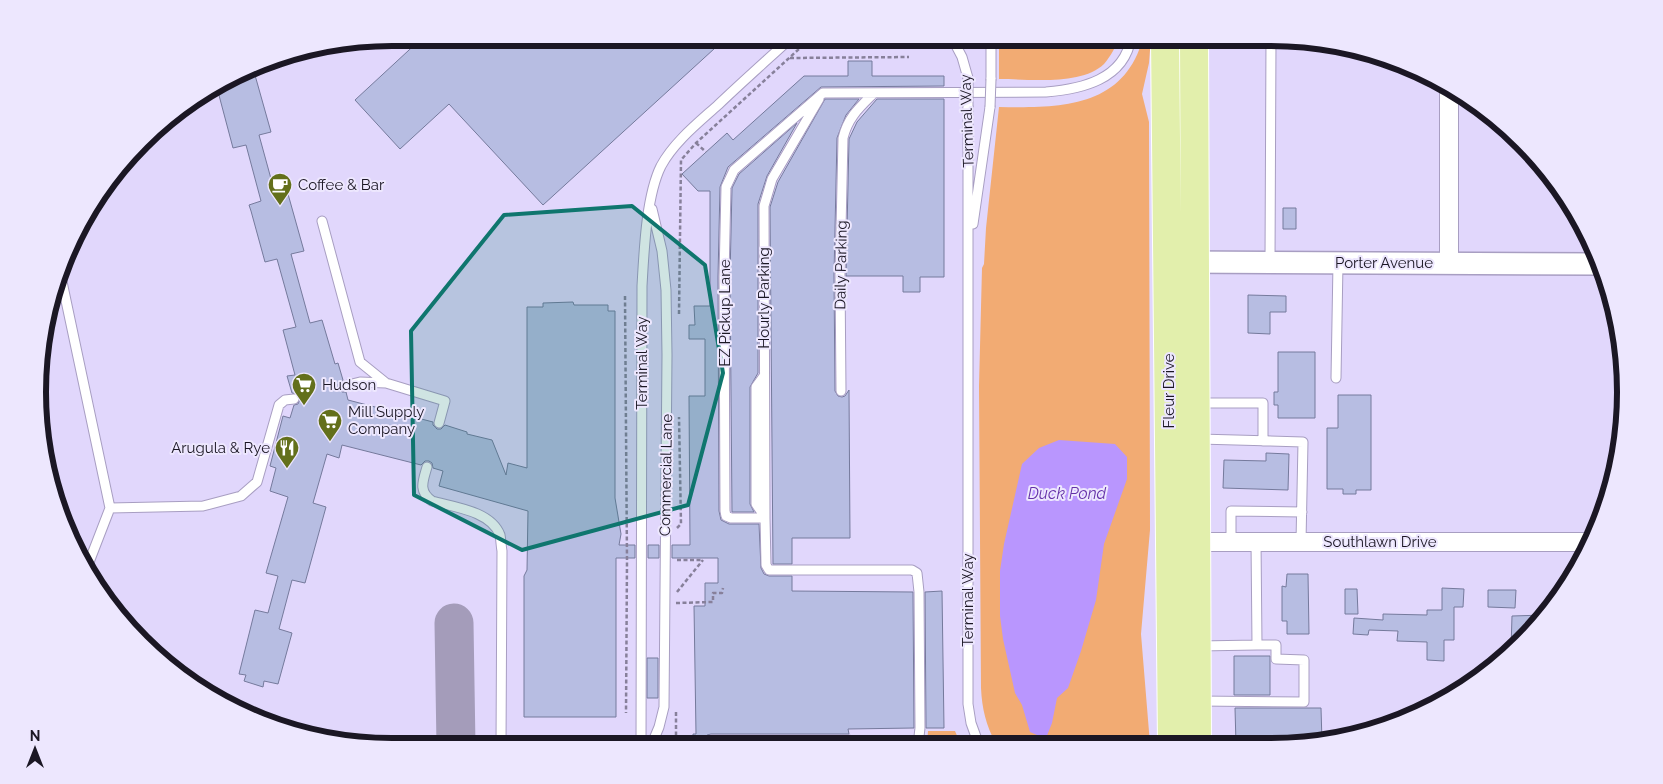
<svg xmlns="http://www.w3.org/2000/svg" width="1663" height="784" viewBox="0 0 1663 784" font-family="Raleway,sans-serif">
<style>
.green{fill:#f2ab73}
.water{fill:#b996fe}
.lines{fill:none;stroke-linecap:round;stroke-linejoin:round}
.taxiway{stroke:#a49cba;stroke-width:39}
.building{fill:#b7bde2;stroke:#757a9c}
.service-casing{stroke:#a89ec2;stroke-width:11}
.minor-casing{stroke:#a89ec2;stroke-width:20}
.tertiary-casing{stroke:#a89ec2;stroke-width:24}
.primary-casing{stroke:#fff;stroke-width:30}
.path{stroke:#87809a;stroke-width:2.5;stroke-dasharray:4 2.5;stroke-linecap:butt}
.service{stroke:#fff;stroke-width:9}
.minor{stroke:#fff;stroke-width:18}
.tertiary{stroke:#fff;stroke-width:21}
.primary{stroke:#e2efac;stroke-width:28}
.service-bridge-casing{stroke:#a89ec2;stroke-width:11;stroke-linecap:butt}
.service-bridge{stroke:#fff;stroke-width:9}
.marked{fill:#0f766e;fill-opacity:0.2;stroke:#0f766e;stroke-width:4;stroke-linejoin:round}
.labels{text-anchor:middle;stroke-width:4;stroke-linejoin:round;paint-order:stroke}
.street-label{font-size:15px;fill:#1b1724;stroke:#ede7fe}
.poi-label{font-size:15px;fill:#1b1724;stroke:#ede7fe;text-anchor:start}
.water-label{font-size:16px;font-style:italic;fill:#6431a8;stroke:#ede7fe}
.rim{fill:none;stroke:#1b1724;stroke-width:6}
</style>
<rect width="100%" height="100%" fill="#e1d7fc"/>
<!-- green -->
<path class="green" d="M999,38H1120C1115,47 1111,56 1104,64C1081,86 1030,79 999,79Z
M1143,38H1151L1149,63L1142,94L1149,122L1150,530L1141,634L1150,744H996C986,725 982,709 981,688L979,386L982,268L984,264L986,228L999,107C1061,108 1124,108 1143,38Z
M928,731H955L961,745H927Z"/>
<!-- water -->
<path class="water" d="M1059,440L1115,444L1127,457V479L1104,544L1096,600L1081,651L1068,688L1057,698L1052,723L1044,743L1037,735L1030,732L1022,705L1015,693L1003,639L1000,616V571L1004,544L1022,464L1039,448Z"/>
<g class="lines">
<!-- taxiway -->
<path class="taxiway" d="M454,623L456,746"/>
</g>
<!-- building -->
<path class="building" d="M422,38H726L543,205L449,104L400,149L355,100Z
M848,61H872V76H944V86L821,87L728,167L720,187L718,277L719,511L721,520L729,524H759L761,568L764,574L769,576H792V591L913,592L914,728L848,729L849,734H711L707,735L705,740L708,745L693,746V734H696L694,606H705V583H718V558H672V545H690L689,396H705V339H689V325H695L694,306H710V191H698L682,174L727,133L733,140L804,76H848Z
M253,68L271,132L259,135L276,197L288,194L304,251L291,254L310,323L322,320L335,364L338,363L343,380L338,384V388L342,392H346L348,400L433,422V425L437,429H441L445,425L467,432V434L492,440L506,475L508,463L527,468V307H543V303L573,302L574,305H608V311H615V498L621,534L619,545H635V558H616V717H524V576L527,570L528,511L439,486L443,471L433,468L432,463L429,461H425L421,465L342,445L339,458L327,454L313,503L326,507L305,583L292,580L279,629L292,633L278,684L264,681L263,687L244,681L246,675L239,674L255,610L268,613L278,576L266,573L288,497L270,491L276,468L270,466L283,416L290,418L294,405L298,404L300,399L297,394L292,393L287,376L295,375L283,330L296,327L277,259L265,262L251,211L249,205L261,201L246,145L233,148L216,84L241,76L240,73Z
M825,99H859L846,115L837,138L834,275L835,391L838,396L842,397L845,396L849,390L850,538H792V564H773L770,207L778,182Z
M877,99H944V277H920V292H903V276H846L849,139L857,122Z
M797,123L767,176L758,204V373L750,387V504L754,512H732L730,277L732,188L739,174Z
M1283,208H1296V229H1283Z
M1248,295L1286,296V312H1270V334L1248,333Z
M1278,352H1315V418H1278V405H1274V392H1278Z
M1338,395H1371V490H1356V494H1343V489H1327V428H1338Z
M1266,453L1289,454L1288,490L1223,488L1224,460L1266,461Z
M648,545H659V558H648Z
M1287,574H1308L1309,634H1287V621H1282V586L1286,587Z
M1442,588L1464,589L1463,607H1454V640H1444V661L1427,660V642L1397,641L1398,631L1369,630L1368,635L1353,634L1354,618L1383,620V614L1427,615V610H1442Z
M1345,589H1357L1358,614H1345Z
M1488,590H1516L1515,608L1488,607Z
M942,591L944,728H926L925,592Z
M1545,615L1511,649L1512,616Z
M1234,656H1270V695H1234Z
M647,658H658V698H647Z
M1235,708H1321L1322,742L1236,744Z"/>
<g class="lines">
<defs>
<path id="service" d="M952,38L962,57L968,78
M991,38V79
M823,93L734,170L726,187L724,277L725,511L726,516L731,518H765L766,565L769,570H912L917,573L919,592L920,728L918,745
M823,93L1046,92C1081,89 1124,80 1131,38
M968,107V704L971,723L979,745
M322,221L360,362L386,383L445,401L439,423
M973,224L990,107
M1270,262L1271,38
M61,277L110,508L86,570
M764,376L756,387V504L765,517
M1336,378L1338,263
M344,386L360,382L386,383
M841,391L840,275L843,138C848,117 860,107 874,93
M1198,403H1263V441
M1199,439L1303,442L1301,542
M427,467C423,481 418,491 432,501C454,507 491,511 500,535C501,540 501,546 502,551L501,746
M110,508L203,506L241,496L257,482L279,405L285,400L294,399
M765,518L764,206L772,179L819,99
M1231,541V511L1302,512
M1199,646L1257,645L1256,541
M1199,701L1304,702V660L1276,659V645H1257
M711,740H849L861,745
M641,746L642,286C644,252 646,196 661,166C674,142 698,123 718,105C742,82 767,60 791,38
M651,746L659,727L664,707L667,355L666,290L662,251L652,209"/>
<path id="minor" d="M1449,87V264
M1187,542H1590"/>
<path id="tertiary" d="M1181,262L1601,264"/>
<path id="primary" d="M1165,38L1172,744
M1194,38L1197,744"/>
</defs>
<!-- service casing -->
<use href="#service" class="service-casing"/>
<!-- minor casing -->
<use href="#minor" class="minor-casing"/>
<!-- tertiary casing -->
<use href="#tertiary" class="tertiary-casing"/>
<!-- primary casing -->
<use href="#primary" class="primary-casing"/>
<!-- path -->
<path class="path" d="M790,58L909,57
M696,143L706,152
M625,296L627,561L626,713
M679,314L681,160L696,143L811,38
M677,528L681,524L679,417
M677,560H703
M677,592L703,560
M676,603L713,602V593H722L723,588
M676,712V746"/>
<!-- service -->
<use href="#service" class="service"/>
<!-- minor -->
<use href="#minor" class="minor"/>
<!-- tertiary -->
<use href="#tertiary" class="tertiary"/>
<!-- primary -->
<use href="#primary" class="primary"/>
<defs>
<path id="service-bridge" d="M968,78V107
M990,107L991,79"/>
</defs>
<!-- service-bridge casing -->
<use href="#service-bridge" class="service-bridge-casing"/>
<!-- service-bridge -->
<use href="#service-bridge" class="service-bridge"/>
</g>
<!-- marked area -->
<path class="marked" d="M632,206L705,265L723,373L688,505L522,550L414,495L411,331L504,215Z"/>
<!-- icons -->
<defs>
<symbol id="cafe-pin" viewBox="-11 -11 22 30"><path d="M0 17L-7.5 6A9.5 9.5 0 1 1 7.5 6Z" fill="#63701b" stroke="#ede7fe"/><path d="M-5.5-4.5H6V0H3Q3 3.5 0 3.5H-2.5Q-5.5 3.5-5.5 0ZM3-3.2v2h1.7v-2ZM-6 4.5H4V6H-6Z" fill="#fff"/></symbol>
<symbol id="supermarket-pin" viewBox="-11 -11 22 30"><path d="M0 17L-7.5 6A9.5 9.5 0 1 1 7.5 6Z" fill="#63701b" stroke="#ede7fe"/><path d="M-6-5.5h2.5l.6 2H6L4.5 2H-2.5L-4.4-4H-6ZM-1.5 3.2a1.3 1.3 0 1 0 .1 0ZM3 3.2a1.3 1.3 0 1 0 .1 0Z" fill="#fff"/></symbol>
<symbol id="restaurant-pin" viewBox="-11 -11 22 30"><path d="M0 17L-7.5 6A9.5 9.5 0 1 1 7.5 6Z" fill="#63701b" stroke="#ede7fe"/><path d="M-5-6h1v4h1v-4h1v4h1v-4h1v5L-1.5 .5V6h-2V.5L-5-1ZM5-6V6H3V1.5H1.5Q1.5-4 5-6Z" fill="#fff"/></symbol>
</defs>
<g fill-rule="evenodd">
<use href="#cafe-pin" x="266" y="171" width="28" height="38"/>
<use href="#supermarket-pin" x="290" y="371" width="28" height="38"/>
<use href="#supermarket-pin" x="316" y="407" width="28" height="38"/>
<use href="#restaurant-pin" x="273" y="434" width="28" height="38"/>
</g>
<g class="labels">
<!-- street labels -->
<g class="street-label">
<text transform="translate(967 121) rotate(-92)" y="5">Terminal Way</text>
<text x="1384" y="268">Porter Avenue</text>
<text transform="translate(841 265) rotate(-89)" y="5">Daily Parking</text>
<text transform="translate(764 298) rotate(-90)" y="5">Hourly Parking</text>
<text transform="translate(725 313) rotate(-90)" y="5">EZ Pickup Lane</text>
<text transform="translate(642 363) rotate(-90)" y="5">Terminal Way</text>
<text transform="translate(1169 391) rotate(-90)" y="5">Fleur Drive</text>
<text transform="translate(666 475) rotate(-89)" y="5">Commercial Lane</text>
<text x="1380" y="547">Southlawn Drive</text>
<text transform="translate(968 600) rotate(-90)" y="5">Terminal Way</text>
</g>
<!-- poi labels -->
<g class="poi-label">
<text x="298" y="190">Coffee &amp; Bar</text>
<text x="322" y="390">Hudson</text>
<text x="348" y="417">Mill Supply<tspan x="348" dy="17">Company</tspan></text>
<text x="270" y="453" text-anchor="end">Arugula &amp; Rye</text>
</g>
<!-- water labels -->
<g class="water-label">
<text x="1067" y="499">Duck Pond</text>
</g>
</g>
<!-- crop -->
<path d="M0 0H1663V784H0ZM392 46H1271A346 346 0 0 1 1617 392V392A346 346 0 0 1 1271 738H392A346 346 0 0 1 46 392V392A346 346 0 0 1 392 46Z" fill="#ede7fe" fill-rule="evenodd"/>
<path class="rim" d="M392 46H1271A346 346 0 0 1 1617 392V392A346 346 0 0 1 1271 738H392A346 346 0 0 1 46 392V392A346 346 0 0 1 392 46Z"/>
<!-- north arrow -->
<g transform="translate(35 749)" stroke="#ede7fe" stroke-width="4" paint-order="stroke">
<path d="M0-4L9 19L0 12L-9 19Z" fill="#1b1724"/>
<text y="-8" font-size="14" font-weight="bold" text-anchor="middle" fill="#1b1724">N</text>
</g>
</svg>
